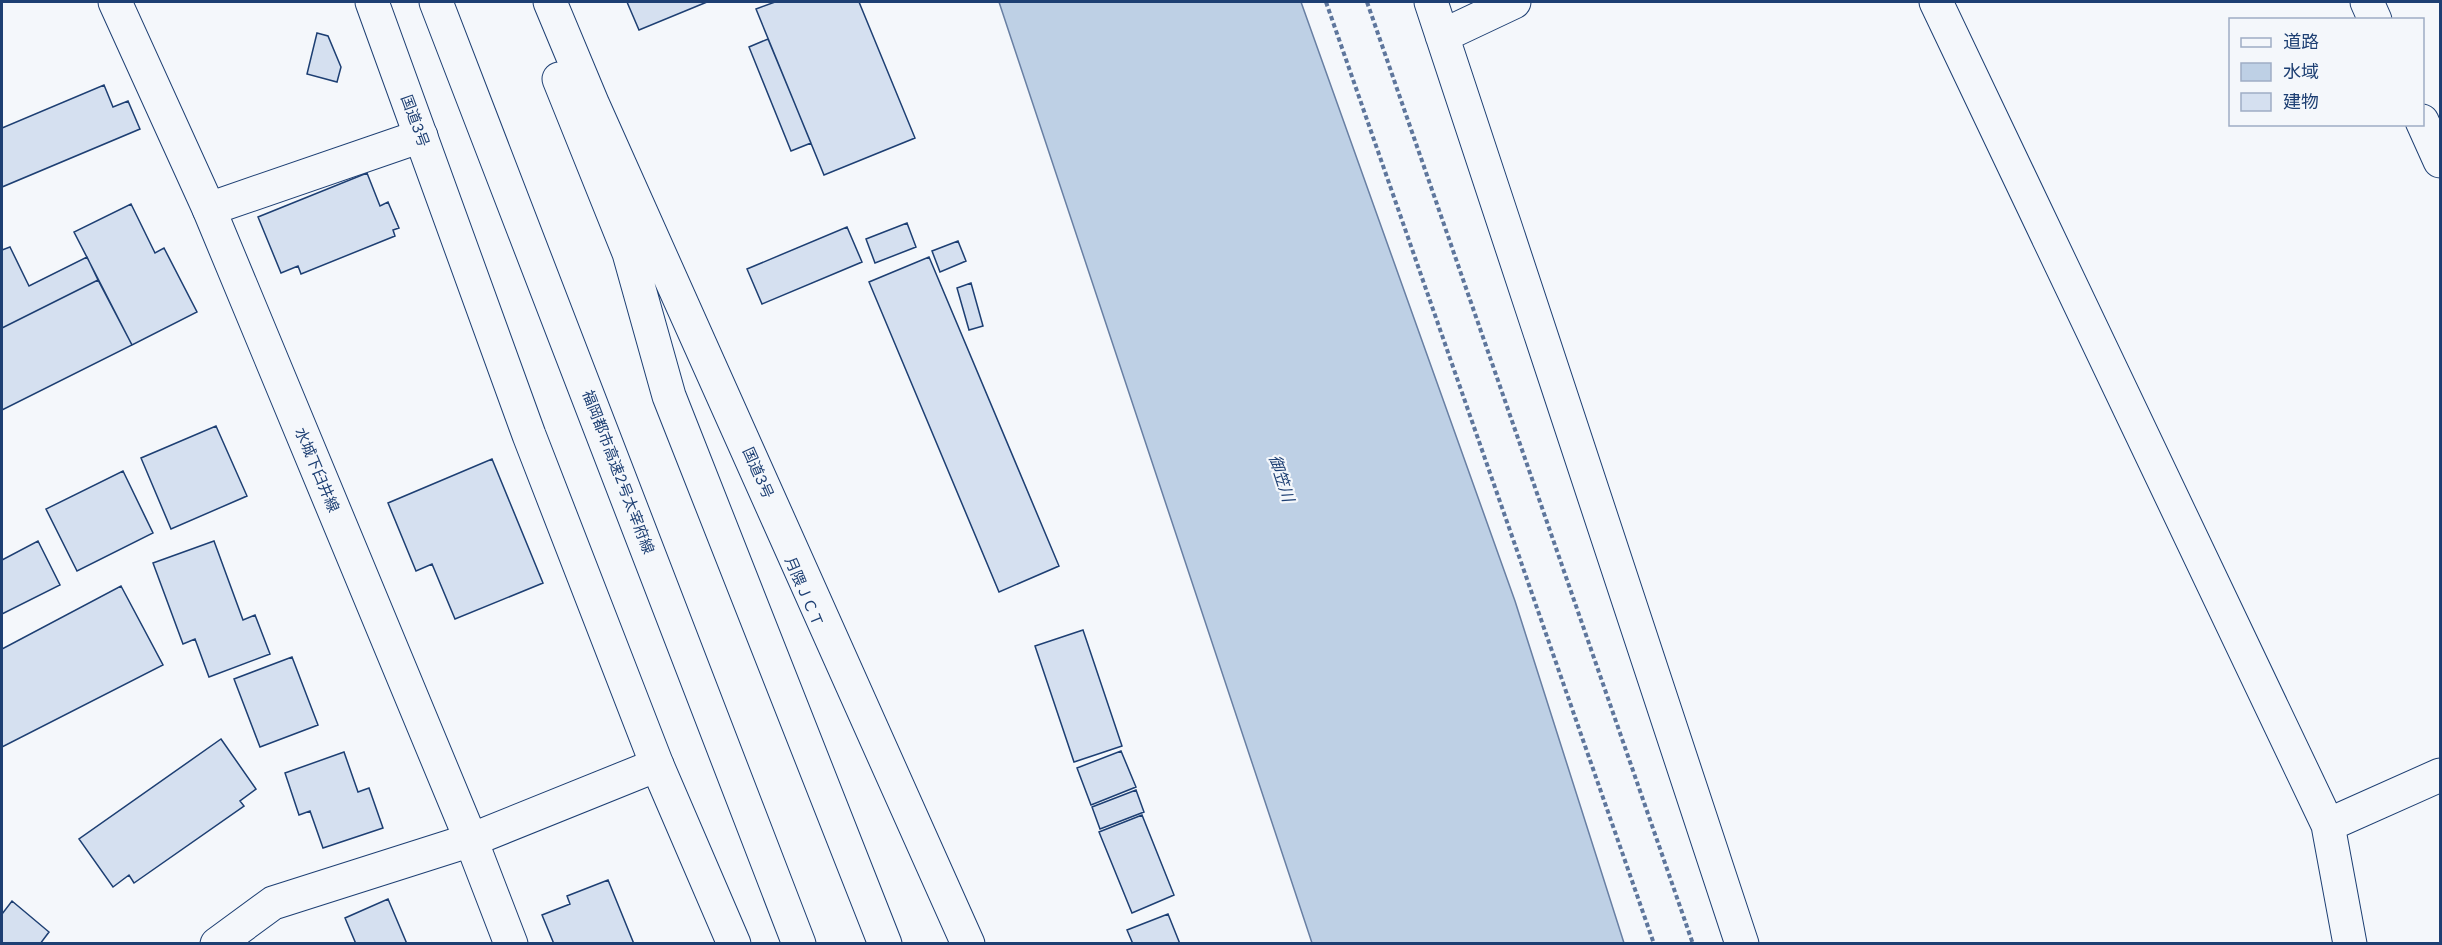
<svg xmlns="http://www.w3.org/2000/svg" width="2442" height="945" viewBox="0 0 2442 945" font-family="Inter,'Noto Sans JP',sans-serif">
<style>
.water{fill:#bed0e5;stroke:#687fa3;stroke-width:1.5}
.building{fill:#d5e0f0;stroke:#1d3f73;stroke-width:1.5}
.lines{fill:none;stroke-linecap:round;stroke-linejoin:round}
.street-casing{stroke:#1d3f73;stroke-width:35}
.secondary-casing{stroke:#1d3f73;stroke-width:35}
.highway-casing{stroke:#1d3f73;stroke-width:35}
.path{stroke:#5e769c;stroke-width:4;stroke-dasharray:4.5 3;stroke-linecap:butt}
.street{stroke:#f4f7fb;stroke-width:33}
.secondary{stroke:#f4f7fb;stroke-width:33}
.highway{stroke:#f4f7fb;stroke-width:33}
.labels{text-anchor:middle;stroke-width:4.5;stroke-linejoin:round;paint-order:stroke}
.street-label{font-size:15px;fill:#1d3f73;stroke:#f4f7fb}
.water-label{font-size:16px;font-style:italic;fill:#1d3f73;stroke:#f4f7fb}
</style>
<rect width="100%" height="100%" fill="#f4f7fb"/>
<!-- water -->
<path class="water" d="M999,2H1301L1515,601L1624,943H1312Z"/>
<!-- building -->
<path class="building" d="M627,2H707L639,30Z
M775,2H859L915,138L824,175L756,9Z
M317,33L328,36L341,67L337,82L307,74Z
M768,39L811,143L791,151L749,47Z
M104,85L113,107L128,101L140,129L2,187V128Z
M367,173L380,206L388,202L399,228L393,230L395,236L301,274L298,266L281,273L258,217Z
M131,204L155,253L164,248L197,312L132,345L74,232Z
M907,223L916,247L875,263L866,239Z
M847,227L862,262L762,304L747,269Z
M958,241L966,261L940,272L932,251Z
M10,247L29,286L87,257L98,280L2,328V250Z
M929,257L1059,566L999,592L869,282Z
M98,280L132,345L2,410V328Z
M971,283L983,326L969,330L957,288Z
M216,426L247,496L171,529L141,458Z
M492,459L543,583L455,619L432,564L416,571L388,503Z
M123,471L153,533L77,571L46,509Z
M38,541L60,585L2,614V560Z
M214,541L243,620L255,615L270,654L209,677L195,639L183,644L153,563Z
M121,586L163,665L2,747V649Z
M1083,630L1122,746L1074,762L1035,646Z
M292,657L318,725L260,747L234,679Z
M221,739L256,789L240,801L244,806L134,883L129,875L113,887L79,839Z
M1121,751L1136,787L1091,805L1077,768Z
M344,752L358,792L369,788L383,828L323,848L310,811L299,815L285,773Z
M1136,790L1144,812L1100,829L1092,807Z
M1142,815L1174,895L1132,913L1099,832Z
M608,880L634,944H554L542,915L570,904L567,896Z
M388,899L407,944H356L345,918Z
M12,901L49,932L40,944H2V914Z
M1168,914L1180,944H1133L1127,930Z"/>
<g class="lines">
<defs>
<path id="street" d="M1431,2L1742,944
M1936,2L2328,825
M1442,36L1514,2
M209,209L421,136
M217,944L273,903L471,840L657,765
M2350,944L2328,825L2440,775"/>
<path id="secondary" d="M115,2L209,209L471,840L511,944
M2367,2L2375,20
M2422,121L2440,161"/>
<path id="highway" d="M372,2L529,435L657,765L734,944
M436,2L799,944
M550,2L593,105L968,944
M559,79L629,253L669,396L885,944"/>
</defs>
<!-- street casing -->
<use href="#street" class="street-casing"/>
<!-- secondary casing -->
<use href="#secondary" class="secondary-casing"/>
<!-- highway casing -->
<use href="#highway" class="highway-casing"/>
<!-- path -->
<path class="path" d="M1326,2L1654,944
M1367,2L1693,944"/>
<!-- street -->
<use href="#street" class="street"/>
<!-- secondary -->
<use href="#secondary" class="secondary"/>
<!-- highway -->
<use href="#highway" class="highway"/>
</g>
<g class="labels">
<!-- street labels -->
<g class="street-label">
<text transform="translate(415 121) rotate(70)" y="5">国道3号</text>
<text transform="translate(317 470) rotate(67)" y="5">水城下臼井線</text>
<text transform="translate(618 472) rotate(69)" y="5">福岡都市高速2号太宰府線</text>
<text transform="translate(758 473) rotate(66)" y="5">国道3号</text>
<text transform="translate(804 592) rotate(67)" y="5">月隈ＪＣＴ</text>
</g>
<!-- water labels -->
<g class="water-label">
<text transform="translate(1282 478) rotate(72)" y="6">御笠川</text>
</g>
</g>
<!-- border -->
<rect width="2442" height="945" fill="none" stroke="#1d3f73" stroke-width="6"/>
<!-- legend -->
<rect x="2229" y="18" width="195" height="108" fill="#f4f7fb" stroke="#9eadc5" stroke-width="1.5"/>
<rect x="2241" y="38" width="30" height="9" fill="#f4f7fb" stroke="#9eadc5" stroke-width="1.5"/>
<text x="2283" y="48" font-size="18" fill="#1d3f73">道路</text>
<rect x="2241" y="63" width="30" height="18" fill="#bed0e5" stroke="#9eadc5" stroke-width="1.5"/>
<text x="2283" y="78" font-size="18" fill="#1d3f73">水域</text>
<rect x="2241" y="93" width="30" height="18" fill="#d5e0f0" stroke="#9eadc5" stroke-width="1.5"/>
<text x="2283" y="108" font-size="18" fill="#1d3f73">建物</text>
</svg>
